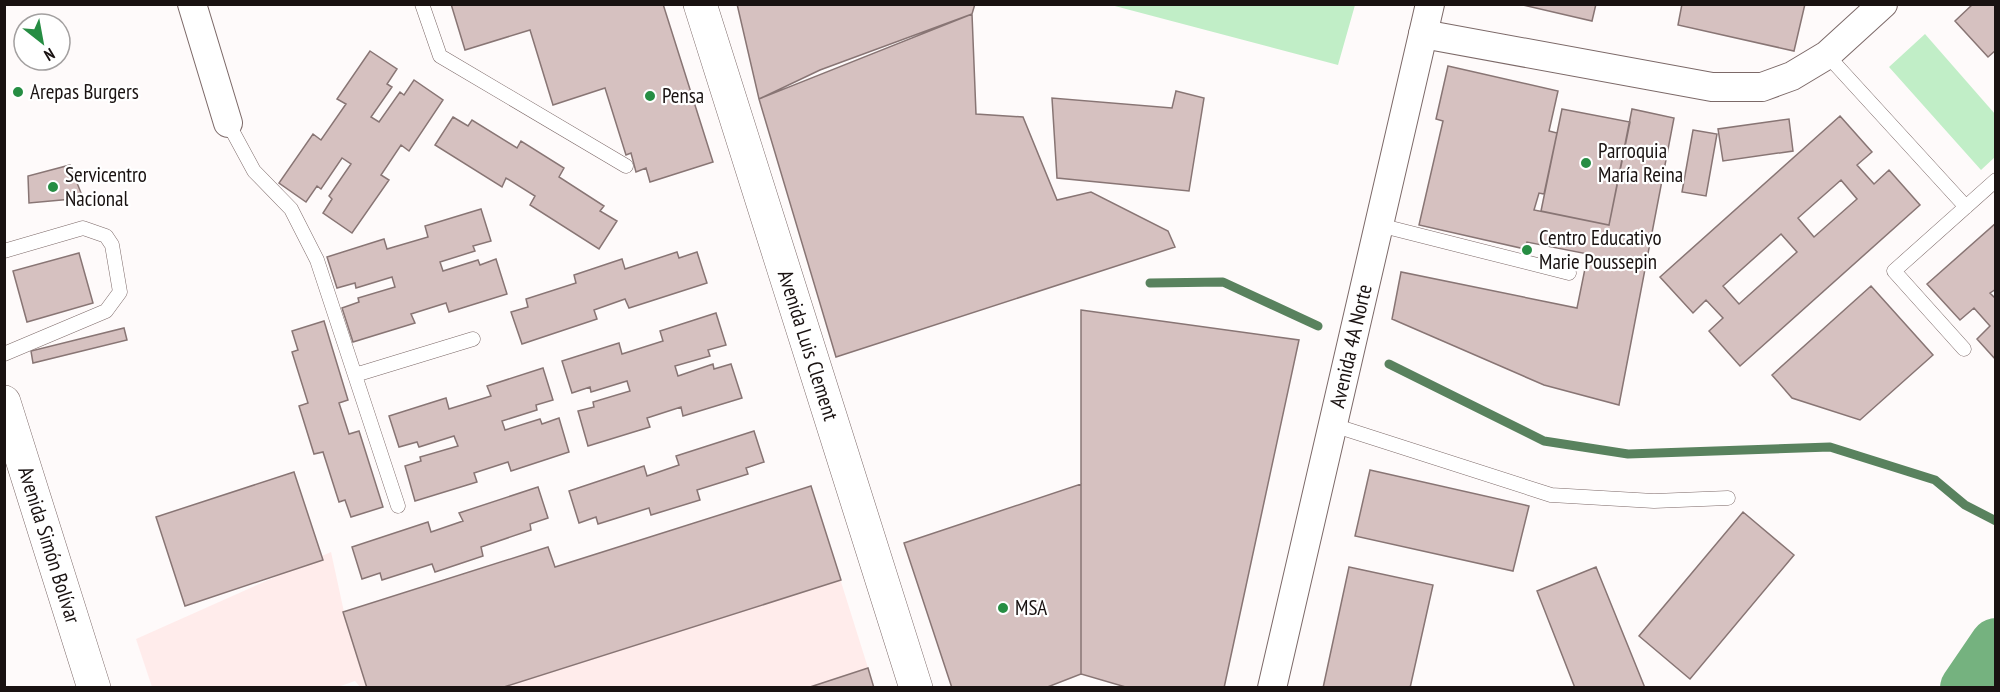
<svg xmlns="http://www.w3.org/2000/svg" width="2000" height="692" viewBox="0 0 2000 692" font-family="'PT Sans Narrow',sans-serif">
<style>
.built{fill:#ffeceb}
.green{fill:#c1eec7}
.lines{fill:none;stroke-linecap:round;stroke-linejoin:round}
.stream{stroke:#59825e;stroke-width:9}
.river{stroke:#75b27f;stroke-width:52}
.building{fill:#d6c1c0;stroke:#887574;stroke-width:1.5;fill-rule:evenodd}
.lane-casing{stroke:#7c6968;stroke-width:15}
.street-casing{stroke:#7c6968;stroke-width:30}
.primary-casing{stroke:#7c6968;stroke-width:34}
.lane{stroke:#fff;stroke-width:14}
.street{stroke:#fff;stroke-width:28}
.primary{stroke:#fff;stroke-width:33}
.poi-dot{fill:#268d43;stroke:#fff;stroke-width:2}
.labels{text-anchor:middle;stroke-width:4.5;stroke-linejoin:round;paint-order:stroke}
.poi-label{font-size:21px;fill:#191211;stroke:#fff;text-anchor:start}
.street-label{font-size:21px;fill:#191211;stroke:#fff}
</style>
<rect width="100%" height="100%" fill="#fefafa"/>
<!-- built -->
<path class="built" d="M811,486L874,687L361,688L355,681L335,688L152,687L136,639L331,552L344,612L548,547L555,567Z"/>
<!-- green -->
<path class="green" d="M1111,5L1355,4V5L1338,65Z
M1925,34L1995,114V157L1981,170L1889,67Z"/>
<g class="lines">
<!-- stream -->
<path class="stream" d="M1150,283L1223,282L1318,326
M1389,364L1544,441L1628,454L1830,447L1935,480L1965,505L1996,521"/>
<!-- river -->
<path class="river" d="M1966,688L1996,644"/>
</g>
<!-- building -->
<path class="building" d="M451,4H663L713,162L650,182L646,168L636,172L631,153L626,155L605,88L553,105L530,30L465,50Z
M737,4H975L972,14L820,70L759,99Z
M1519,4H1596L1592,21Z
M1682,4H1805L1794,51L1678,25Z
M1973,4H1996V50L1988,57L1955,21Z
M972,14L976,114L1023,117L1057,200L1091,192L1168,231L1175,247L836,357L759,99Z
M370,51L397,69L387,84L392,87L371,117L379,122L400,92L404,95L414,80L443,100L409,151L401,145L381,175L389,180L352,233L323,213L332,199L329,196L351,164L342,158L321,189L317,186L306,202L279,183L313,134L321,140L346,104L337,99Z
M1448,66L1558,91L1549,131L1557,133L1544,194L1539,193L1534,210L1609,225L1632,109L1674,118L1619,405L1544,385L1392,319L1401,272L1577,308L1588,254L1527,242L1525,249L1419,225L1443,121L1436,119Z
M1176,91L1204,98L1189,191L1057,178L1052,98L1172,108Z
M1562,109L1630,122L1609,225L1541,211Z
M1840,116L1872,152L1857,165L1874,184L1889,170L1920,205L1740,366L1709,331L1723,318L1706,300L1693,313L1660,277ZM1841,180L1857,199L1814,237L1798,218ZM1781,234L1797,252L1739,304L1723,286Z
M453,117L468,126L472,120L517,148L521,141L564,168L559,177L604,206L600,211L617,221L599,249L530,205L535,196L506,178L502,187L435,145Z
M1789,119L1793,151L1723,161L1718,129Z
M1693,130L1717,134L1706,196L1682,192Z
M70,165L83,198L29,203L28,176Z
M481,209L491,241L473,246L475,251L440,262L443,271L478,260L480,265L496,259L507,294L449,312L446,303L411,314L415,323L353,342L342,308L359,302L358,298L395,287L392,277L356,288L355,283L337,288L327,257L384,239L387,249L428,237L425,226Z
M1996,223V289L1990,293L1996,299V360L1977,339L1990,326L1974,308L1960,320L1927,284Z
M677,252L679,258L697,252L707,283L629,308L625,299L594,310L597,319L522,344L511,312L528,307L526,299L576,283L574,275L622,259L625,269Z
M79,253L93,303L27,322L13,271Z
M1871,286L1933,355L1860,420L1792,398L1772,375Z
M1081,310L1299,340L1224,688H1129L1081,674Z
M716,313L726,345L708,350L710,356L675,366L678,376L713,364L714,369L731,364L742,398L683,416L681,407L647,418L650,427L588,446L578,411L594,407L593,402L630,391L627,381L591,392L590,387L572,393L562,361L619,343L622,354L663,341L660,331Z
M324,321L348,400L339,403L349,434L359,431L383,507L351,517L345,500L339,502L323,452L314,454L299,406L308,403L292,352L298,350L292,331Z
M124,328L127,340L33,363L31,351Z
M543,368L553,400L536,405L537,410L502,421L505,430L540,419L542,424L559,418L569,452L511,471L508,462L474,473L477,482L415,501L405,466L421,461L420,457L458,446L454,436L419,447L417,442L399,447L389,416L446,398L449,409L491,396L487,386Z
M754,431L764,462L746,468L748,474L697,490L700,500L651,515L649,508L598,524L596,517L579,523L569,491L644,466L647,476L679,465L676,456Z
M1370,470L1529,506L1513,571L1355,536Z
M294,472L323,560L185,606L156,517Z
M1081,484V674L1045,688H952L904,543Z
M811,486L841,580L501,688H367L343,612L548,547L555,567Z
M538,487L548,518L530,524L531,530L481,547L483,556L435,572L432,564L382,580L380,573L362,579L352,547L428,522L431,532L463,521L459,513Z
M1743,512L1794,555L1690,679L1639,636Z
M1349,567L1433,585L1410,688H1323Z
M1596,567L1645,688H1575L1537,591Z
M868,668L874,688H807Z"/>
<g class="lines">
<defs>
<path id="lane" d="M422,4L440,56L626,166
M1827,55L1966,207
M228,123L254,171L291,209L317,260L398,506
M1379,225L1569,273
M4,251L83,228L106,236L112,245L120,292L106,311L4,354
M1964,349L1894,271L1996,180
M355,375L473,339
M1333,425L1551,495L1654,501L1728,498"/>
<g id="street">
<path d="M192,4L228,123"/>
<path d="M1423,34L1712,87H1762L1792,76L1827,55L1883,4"/>
<path id="s1" d="M1272,688L1430,4"/>
</g>
<g id="primary">
<path id="s2" d="M700,4L916,688"/>
<path id="s3" d="M4,402L94,688"/>
</g>
</defs>
<!-- lane casing -->
<use href="#lane" class="lane-casing"/>
<!-- street casing -->
<use href="#street" class="street-casing"/>
<!-- primary casing -->
<use href="#primary" class="primary-casing"/>
<!-- lane -->
<use href="#lane" class="lane"/>
<!-- street -->
<use href="#street" class="street"/>
<!-- primary -->
<use href="#primary" class="primary"/>
</g>
<!-- markers -->
<g class="poi-dot">
<circle cx="18" cy="92" r="6"/>
<circle cx="650" cy="96" r="6"/>
<circle cx="1586" cy="163" r="6"/>
<circle cx="53" cy="187" r="6"/>
<circle cx="1527" cy="250" r="6"/>
<circle cx="1003" cy="608" r="6"/>
</g>
<g class="labels">
<!-- poi labels -->
<g class="poi-label">
<text x="30" y="99">Arepas Burgers</text>
<text x="662" y="103">Pensa</text>
<text x="1598" y="158">Parroquia<tspan x="1598" dy="24">María Reina</tspan></text>
<text x="65" y="182">Servicentro<tspan x="65" dy="24">Nacional</tspan></text>
<text x="1539" y="245">Centro Educativo<tspan x="1539" dy="24">Marie Poussepin</tspan></text>
<text x="1015" y="615">MSA</text>
</g>
<!-- street labels -->
<g class="street-label">
<text dy="7" stroke="none"><textPath href="#s2" startOffset="358">Avenida Luis Clement</textPath></text>
<text dy="7" stroke="none"><textPath href="#s1" startOffset="351">Avenida 4A Norte</textPath></text>
<text dy="7" stroke="none"><textPath href="#s3" startOffset="150">Avenida Simón Bolívar</textPath></text>
</g>
</g>
<!-- border -->
<rect width="2000" height="692" fill="none" stroke="#191211" stroke-width="12"/>
<!-- north arrow -->
<g transform="translate(42 42) rotate(149)"><circle r="28" fill="#ffffff" stroke="#a3a0a0" stroke-width="1.5"/>
<path d="M0-4.5L10 22L0 15L-10 22Z" fill="#268d43"/>
<text y="-9" font-size="16" font-weight="bold" text-anchor="middle" fill="#191211">N</text>
</g>
</svg>
